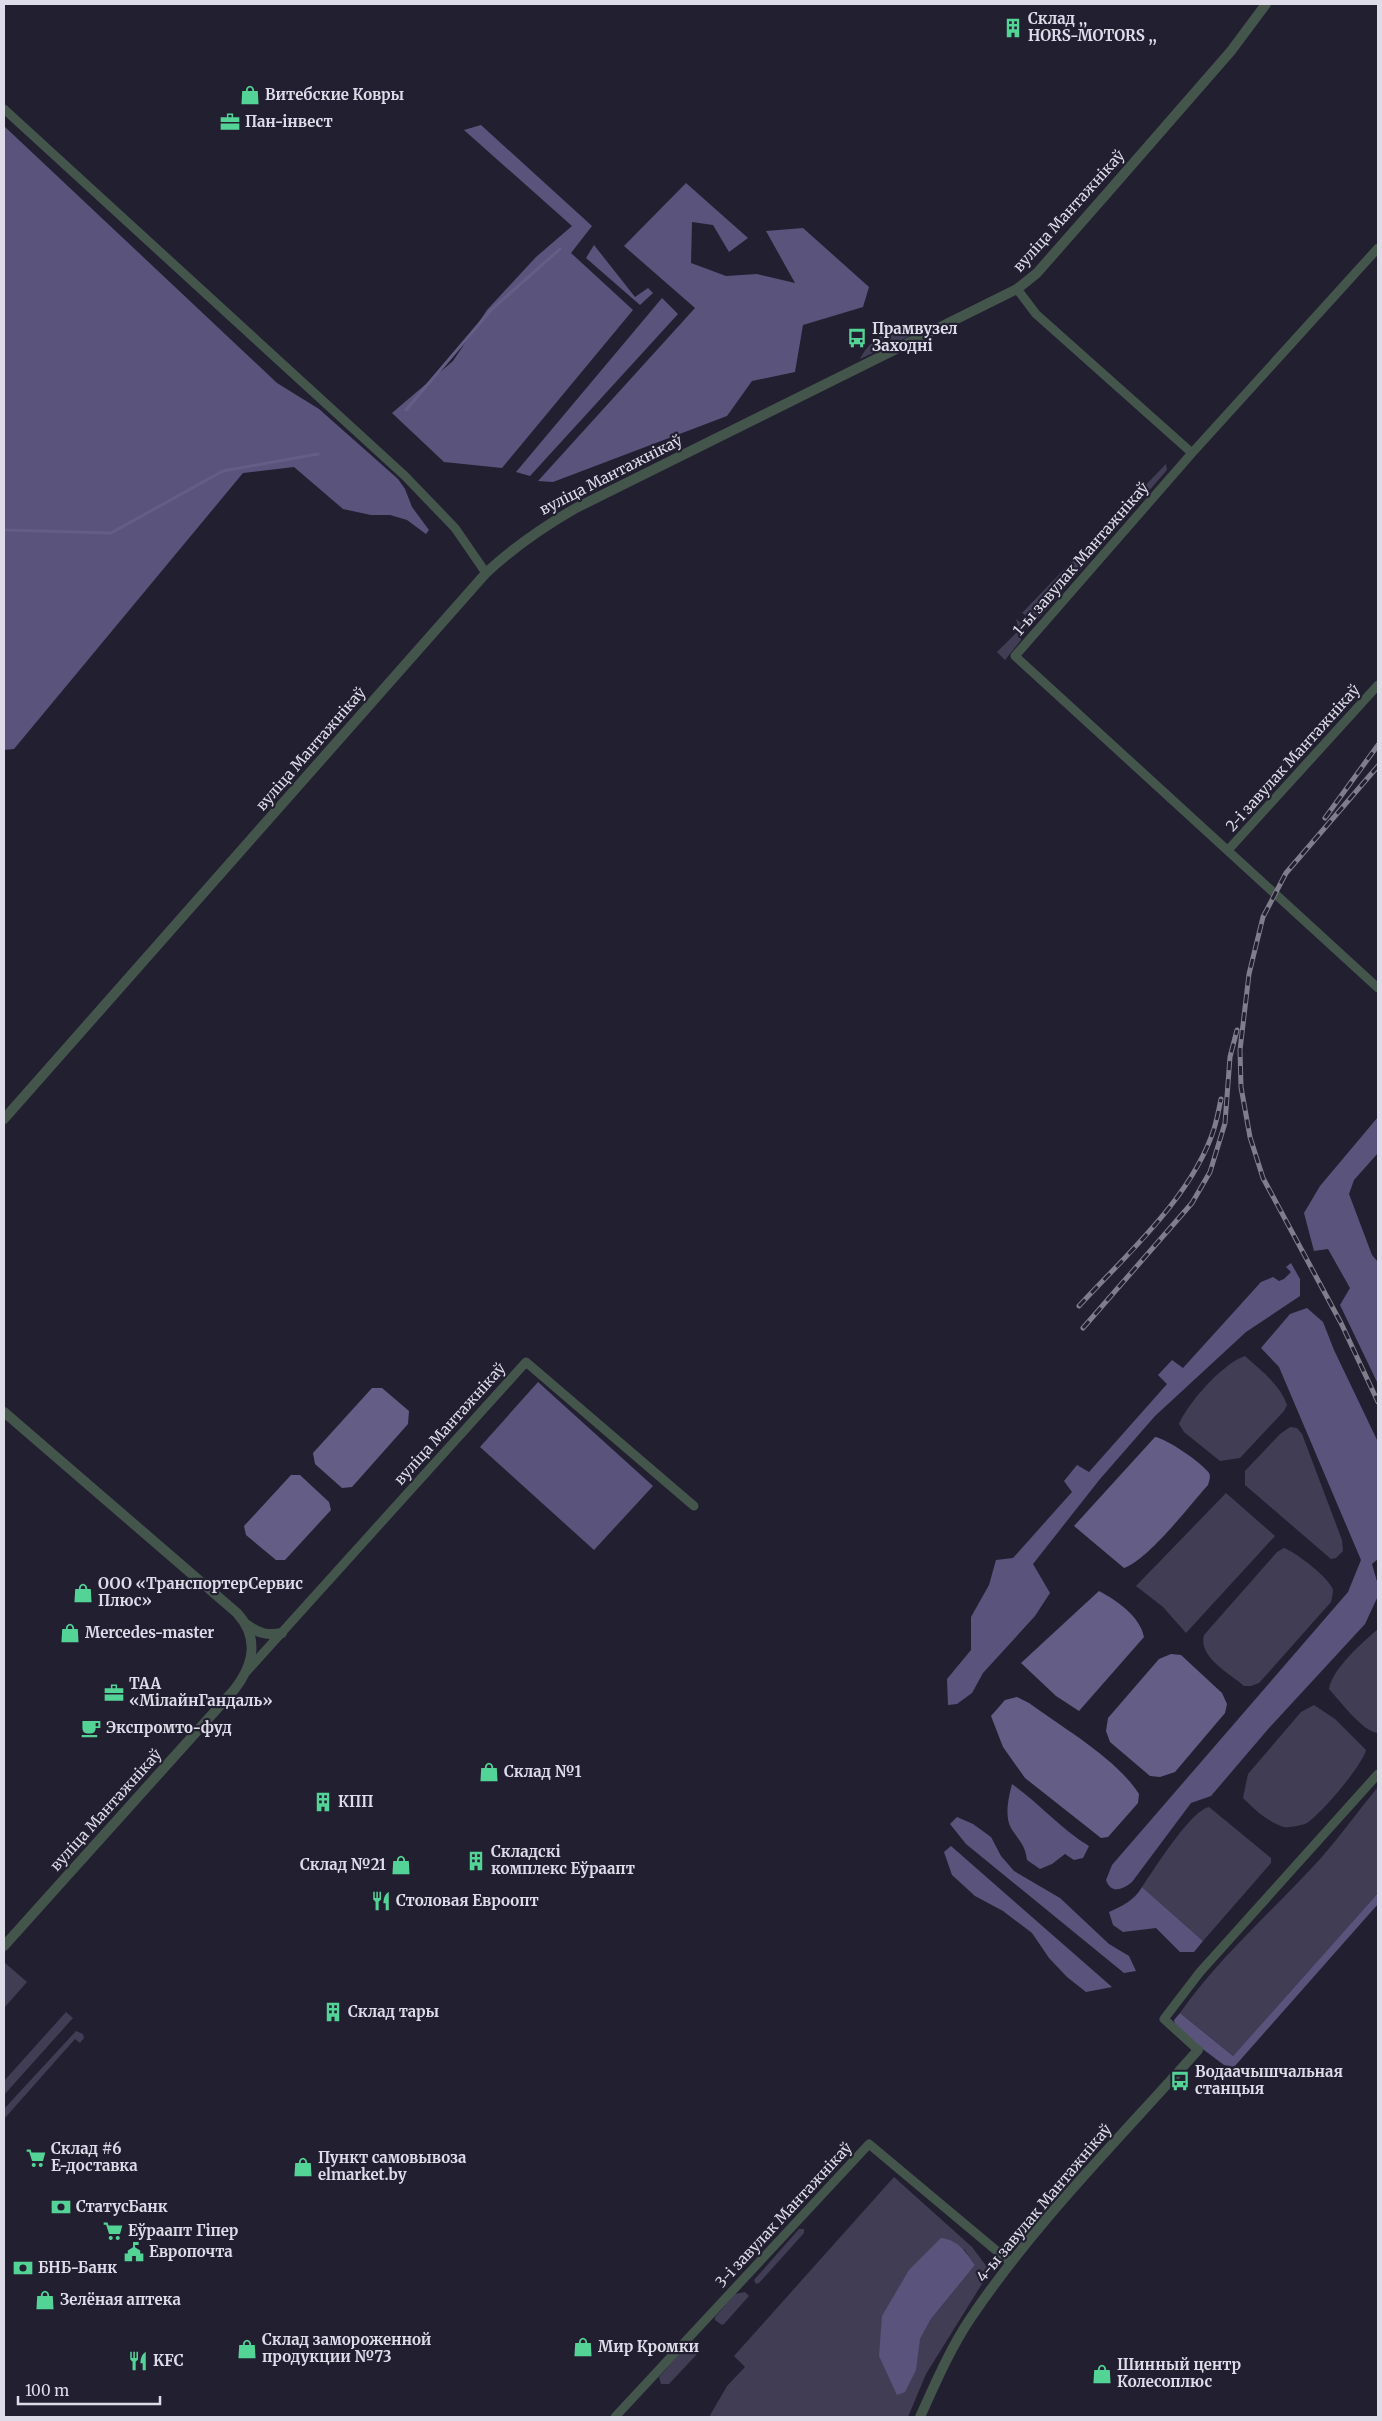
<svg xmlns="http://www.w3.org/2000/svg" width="1382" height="2421" viewBox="0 0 1382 2421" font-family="Merriweather,serif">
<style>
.green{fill:#413d55;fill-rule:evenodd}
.forest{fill:#5a547c}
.water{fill:#645e87}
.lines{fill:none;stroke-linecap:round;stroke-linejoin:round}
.stream{stroke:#645e87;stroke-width:3}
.minor{stroke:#44564c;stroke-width:9}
.tertiary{stroke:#44564c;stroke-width:10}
.rail-casing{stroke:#807e8d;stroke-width:5}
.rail{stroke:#221f31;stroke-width:3;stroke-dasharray:9;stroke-linecap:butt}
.labels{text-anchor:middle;stroke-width:4.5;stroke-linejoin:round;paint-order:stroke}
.poi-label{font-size:15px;font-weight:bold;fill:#dddce8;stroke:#221f31;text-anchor:start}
.street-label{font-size:15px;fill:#dddce8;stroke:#221f31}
</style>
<rect width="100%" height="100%" fill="#221f31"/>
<!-- green -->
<path class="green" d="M910,324L913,331L910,336L860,359C867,343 892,324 910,324Z
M1166,464L1167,470L1041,616L1032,619L1022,613Z
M1016,619L1021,623V640L1005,660L997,652L1019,630Z
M1245,1356C1260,1370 1280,1384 1287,1405L1284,1411L1240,1458L1220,1461L1184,1432L1179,1424C1188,1403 1223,1363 1245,1356Z
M1290,1427L1297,1428L1302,1434L1342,1540L1343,1551L1336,1558L1331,1559L1324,1553L1245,1485V1471L1280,1434Z
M1226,1493L1275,1536L1186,1633L1163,1607L1136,1586Z
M1284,1548C1295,1552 1330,1578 1333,1590C1333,1593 1332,1598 1331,1602L1259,1683L1251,1686H1244C1229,1673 1198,1657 1204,1635L1277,1552Z
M1378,1629V1733C1363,1732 1340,1701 1329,1689C1332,1669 1363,1642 1378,1629Z
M1314,1705L1335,1719L1366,1750C1362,1766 1321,1814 1307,1823C1303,1825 1289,1828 1284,1827C1268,1822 1255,1810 1243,1798L1248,1774L1301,1712Z
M1378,1787V1893L1233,2056L1180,2013C1221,1955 1274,1910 1321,1858C1341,1835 1359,1810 1378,1787Z
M1209,1807L1271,1858V1863L1203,1941L1142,1887C1154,1870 1190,1811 1209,1807Z
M4,1962L27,1982L4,2008Z
M66,2012L73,2018L4,2095V2081Z
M76,2031L83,2034L84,2038L80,2043L75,2039L4,2119V2109Z
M894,2177L972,2247L987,2267L985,2279L926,2374L908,2417H709L727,2386L745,2367L734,2356ZM964,2249L975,2265L931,2319L920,2339Z
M799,2229H804V2233L759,2283L756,2284L754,2280Z
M745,2292L749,2296L724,2324L722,2325L715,2320V2317L735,2294Z
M689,2343L697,2346L699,2352L669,2384H661L659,2377Z"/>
<!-- forest -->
<path class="forest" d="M481,125L592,226L571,253L633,310L502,468L444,462L392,413L453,361L487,310L536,257L572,226L464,130Z
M4,126L277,383L319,409L398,479L405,489L412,507L429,530L426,534L407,520L390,515H371L343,509L294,467L243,473L14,749L4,750Z
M686,183L748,238L729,252L713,225L692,222L691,263L726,276L757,274L795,283L766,231L803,228L869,287L863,307L803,325L795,372L752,381L727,416L553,482L538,481L695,308L624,246Z
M594,245L635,297L648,288L653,293L640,305L586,258Z
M662,298L678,314L530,476L516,472Z
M1378,1117V1153L1354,1180L1349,1194L1372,1255L1378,1262V1384L1340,1305L1350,1288L1328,1249L1314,1251L1304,1213L1320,1186Z
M1291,1263L1300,1279V1296L1246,1332L1155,1416L1100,1479L1033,1564L1050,1593L1035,1616L983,1673L972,1693L957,1704L948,1705L947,1679L971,1650V1617L989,1585L996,1560L1013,1558L1072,1492L1064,1481L1077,1465L1089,1472L1167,1384L1158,1375L1172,1360L1183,1368L1261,1282L1273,1277L1279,1281L1284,1279L1291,1272L1286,1267Z
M1307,1308L1323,1322L1334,1350L1378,1442V1559L1372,1564L1378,1585V1596L1365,1624L1269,1728L1211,1796L1191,1803L1132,1882C1122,1890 1111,1894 1106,1880L1112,1865L1348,1592L1361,1560L1279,1367L1261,1348L1290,1314Z
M538,1382L653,1486L594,1550L480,1447Z
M1012,1784C1039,1803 1061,1829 1089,1846L1083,1858L1074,1860L1065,1854L1052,1864L1040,1869L1027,1860C1025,1844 1019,1841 1011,1828C1004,1816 1009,1796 1012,1784Z
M957,1817L973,1824L991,1837L1001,1856L1014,1871L1060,1898L1109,1944L1129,1956L1136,1971L1124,1973L966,1844L950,1824Z
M951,1846L1112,1987L1086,1992L1067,1977L1049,1958L1032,1933L1003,1911L975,1896L952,1875L944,1852Z
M1142,1887L1203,1941L1194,1952H1180L1156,1928L1123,1932L1113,1925L1109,1912C1122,1906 1135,1900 1142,1887Z
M1378,1893V1904L1234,2067L1224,2065L1176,2029L1174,2020L1180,2013L1233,2056Z
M941,2238C958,2240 966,2252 975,2265L931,2319L920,2339L916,2370L905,2392L897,2395L879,2356L882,2316L909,2270Z"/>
<!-- water -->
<path class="water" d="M372,1388H382L409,1411L408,1424L352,1487L342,1488L315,1464L313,1453Z
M1155,1437C1167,1439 1201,1462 1209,1473C1211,1477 1209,1481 1208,1485C1189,1506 1149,1559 1124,1568L1074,1526Z
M291,1475H300L329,1502L331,1510L285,1560H276L246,1535L244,1526Z
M1099,1591C1116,1600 1140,1616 1144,1637L1079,1711L1056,1696L1021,1663Z
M1171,1654L1181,1655L1222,1693L1227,1704L1225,1713L1175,1772L1160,1777L1150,1776L1110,1742L1106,1731L1108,1718L1159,1659Z
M1017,1697L1029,1703C1063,1728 1117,1759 1139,1794L1138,1803L1108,1837L1101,1838L1025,1778L1003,1747L991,1716L1005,1700Z"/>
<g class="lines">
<!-- stream -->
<path class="stream" d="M406,410L491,310L560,249
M4,530L111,533L223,471L318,454"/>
<!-- minor -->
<path class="minor" d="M4,109L405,476L455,528L486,573
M1378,248L1192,453L1015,656L1378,988
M1017,289L1036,314L1192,453
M1229,849L1378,685
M247,1671L526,1362L694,1506
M1198,2050L1164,2019L1200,1972L1378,1774
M615,2417L869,2144L1010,2262"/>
<!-- tertiary -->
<path class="tertiary" d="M4,1119L486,573C514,547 543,527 576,508L1017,289L1037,273L1109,191L1231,51L1266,4
M4,1412L237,1613C260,1638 253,1666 234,1690L4,1946
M246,1624C258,1633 267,1636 282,1633
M920,2417C935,2384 950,2349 970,2319C1036,2221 1120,2138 1198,2050"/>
<defs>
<path id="rail" d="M1378,766L1286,873L1263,917L1249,974L1240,1050L1241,1087L1250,1137L1263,1178L1341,1323L1378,1402
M1325,818L1378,745
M1079,1306C1126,1255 1192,1197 1214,1129C1217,1119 1219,1109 1221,1099
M1083,1328L1192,1203L1210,1172L1225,1123L1230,1057L1237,1030"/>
</defs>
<!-- rail casing -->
<use href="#rail" class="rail-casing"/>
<!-- rail -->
<use href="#rail" class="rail"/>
</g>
<!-- icons -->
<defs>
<symbol id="building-bare" viewBox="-9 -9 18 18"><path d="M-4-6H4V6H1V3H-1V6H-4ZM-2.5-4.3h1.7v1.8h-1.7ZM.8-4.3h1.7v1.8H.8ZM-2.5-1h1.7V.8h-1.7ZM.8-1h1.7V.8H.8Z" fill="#53d396" stroke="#221f31" stroke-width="2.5" paint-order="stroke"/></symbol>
<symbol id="shop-bare" viewBox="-9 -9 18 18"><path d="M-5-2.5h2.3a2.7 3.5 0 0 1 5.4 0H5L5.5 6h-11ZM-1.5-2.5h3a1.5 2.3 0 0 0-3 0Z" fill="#53d396" stroke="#221f31" stroke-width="2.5" paint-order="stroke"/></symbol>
<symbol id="office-bare" viewBox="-9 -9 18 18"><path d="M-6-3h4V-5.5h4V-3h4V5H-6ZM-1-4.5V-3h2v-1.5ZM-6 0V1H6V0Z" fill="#53d396" stroke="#221f31" stroke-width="2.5" paint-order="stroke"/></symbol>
<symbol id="bus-bare" viewBox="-9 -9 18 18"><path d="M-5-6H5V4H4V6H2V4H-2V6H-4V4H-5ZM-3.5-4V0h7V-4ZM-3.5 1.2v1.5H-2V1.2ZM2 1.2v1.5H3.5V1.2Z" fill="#53d396" stroke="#221f31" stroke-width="2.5" paint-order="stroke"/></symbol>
<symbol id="cafe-bare" viewBox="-9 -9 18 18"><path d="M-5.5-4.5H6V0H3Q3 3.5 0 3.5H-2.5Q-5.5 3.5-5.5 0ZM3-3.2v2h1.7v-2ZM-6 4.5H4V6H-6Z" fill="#53d396" stroke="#221f31" stroke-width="2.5" paint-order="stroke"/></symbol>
<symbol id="restaurant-bare" viewBox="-9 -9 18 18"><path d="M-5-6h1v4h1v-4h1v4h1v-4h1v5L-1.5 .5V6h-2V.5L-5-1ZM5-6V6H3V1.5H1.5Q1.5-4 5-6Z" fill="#53d396" stroke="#221f31" stroke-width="2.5" paint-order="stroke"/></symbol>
<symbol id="supermarket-bare" viewBox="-9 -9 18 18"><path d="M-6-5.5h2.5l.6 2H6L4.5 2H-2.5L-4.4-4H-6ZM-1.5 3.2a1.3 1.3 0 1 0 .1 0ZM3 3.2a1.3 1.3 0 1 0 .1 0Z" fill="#53d396" stroke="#221f31" stroke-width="2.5" paint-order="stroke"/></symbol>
<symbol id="bank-bare" viewBox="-9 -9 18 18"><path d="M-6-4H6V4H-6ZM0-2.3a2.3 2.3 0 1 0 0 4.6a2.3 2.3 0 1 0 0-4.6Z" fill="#53d396" stroke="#221f31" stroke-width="2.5" paint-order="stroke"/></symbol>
<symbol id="civic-bare" viewBox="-9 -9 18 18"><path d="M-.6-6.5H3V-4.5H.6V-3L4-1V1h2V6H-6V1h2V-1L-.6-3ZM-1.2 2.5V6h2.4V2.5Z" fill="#53d396" stroke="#221f31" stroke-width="2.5" paint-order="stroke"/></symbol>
</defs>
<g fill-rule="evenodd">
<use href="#building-bare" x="999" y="14" width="28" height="28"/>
<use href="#shop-bare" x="236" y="81" width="28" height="28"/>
<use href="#office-bare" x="216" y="108" width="28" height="28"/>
<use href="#bus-bare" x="843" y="324" width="28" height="28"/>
<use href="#shop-bare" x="69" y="1579" width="28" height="28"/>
<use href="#shop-bare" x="56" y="1619" width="28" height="28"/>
<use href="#office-bare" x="100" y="1679" width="28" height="28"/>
<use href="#cafe-bare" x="77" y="1714" width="28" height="28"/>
<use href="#shop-bare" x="475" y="1758" width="28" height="28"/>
<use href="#building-bare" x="309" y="1788" width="28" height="28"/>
<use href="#building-bare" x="462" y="1847" width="28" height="28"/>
<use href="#shop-bare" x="387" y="1851" width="28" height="28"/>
<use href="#restaurant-bare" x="367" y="1887" width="28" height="28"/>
<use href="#building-bare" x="319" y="1998" width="28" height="28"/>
<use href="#bus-bare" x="1166" y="2067" width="28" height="28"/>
<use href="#supermarket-bare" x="22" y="2144" width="28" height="28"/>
<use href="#shop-bare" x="289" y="2153" width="28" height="28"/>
<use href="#bank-bare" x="47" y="2193" width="28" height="28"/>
<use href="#supermarket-bare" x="99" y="2217" width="28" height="28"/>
<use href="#civic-bare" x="120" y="2238" width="28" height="28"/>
<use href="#bank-bare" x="9" y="2254" width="28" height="28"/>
<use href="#shop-bare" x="31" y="2286" width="28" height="28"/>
<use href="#shop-bare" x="569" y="2333" width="28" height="28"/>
<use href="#shop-bare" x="233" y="2335" width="28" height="28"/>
<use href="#restaurant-bare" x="124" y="2347" width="28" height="28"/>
<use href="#shop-bare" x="1088" y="2360" width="28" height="28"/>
</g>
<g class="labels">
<!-- poi labels -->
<g class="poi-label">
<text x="1028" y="24">Склад ,,<tspan x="1028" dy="17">HORS-MOTORS ,,</tspan></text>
<text x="265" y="100">Витебские Ковры</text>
<text x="245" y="127">Пан-інвест</text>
<text x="872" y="334">Прамвузел<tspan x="872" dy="17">Заходні</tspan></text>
<text x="98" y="1589">ООО «ТранспортерСервис<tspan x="98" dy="17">Плюс»</tspan></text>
<text x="85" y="1638">Mercedes-master</text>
<text x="129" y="1689">ТАА<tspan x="129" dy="17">«МілайнГандаль»</tspan></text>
<text x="106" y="1733">Экспромто-фуд</text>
<text x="504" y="1777">Склад №1</text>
<text x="338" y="1807">КПП</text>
<text x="491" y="1857">Складскі<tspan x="491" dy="17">комплекс Еўраапт</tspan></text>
<text x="386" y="1870" text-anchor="end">Склад №21</text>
<text x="396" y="1906">Столовая Евроопт</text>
<text x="348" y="2017">Склад тары</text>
<text x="1195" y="2077">Водаачышчальная<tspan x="1195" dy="17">станцыя</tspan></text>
<text x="51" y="2154">Склад #6<tspan x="51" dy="17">Е-доставка</tspan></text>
<text x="318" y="2163">Пункт самовывоза<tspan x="318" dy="17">elmarket.by</tspan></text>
<text x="76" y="2212">СтатусБанк</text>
<text x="128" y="2236">Еўраапт Гіпер</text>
<text x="149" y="2257">Европочта</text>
<text x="38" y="2273">БНБ-Банк</text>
<text x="60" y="2305">Зелёная аптека</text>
<text x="262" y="2345">Склад замороженной<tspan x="262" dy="17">продукции №73</tspan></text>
<text x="598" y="2352">Мир Кромки</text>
<text x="153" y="2366">KFC</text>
<text x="1117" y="2370">Шинный центр<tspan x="1117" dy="17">Колесоплюс</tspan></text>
</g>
<!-- street labels -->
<g class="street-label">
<text transform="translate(1069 211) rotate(-48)" y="5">вуліца Мантажнікаў</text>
<text transform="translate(611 475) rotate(-27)" y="5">вуліца Мантажнікаў</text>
<text transform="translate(1081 559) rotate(-49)" y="5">1-ы завулак Мантажнікаў</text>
<text transform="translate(311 749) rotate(-49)" y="5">вуліца Мантажнікаў</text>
<text transform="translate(1293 758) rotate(-48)" y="5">2-і завулак Мантажнікаў</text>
<text transform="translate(450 1424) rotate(-48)" y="5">вуліца Мантажнікаў</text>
<text transform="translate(106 1810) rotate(-48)" y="5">вуліца Мантажнікаў</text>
<text transform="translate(1044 2203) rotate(-50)" y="5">4-ы завулак Мантажнікаў</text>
<text transform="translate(784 2215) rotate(-47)" y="5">3-і завулак Мантажнікаў</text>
</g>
</g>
<!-- border -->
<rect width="1382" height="2421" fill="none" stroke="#dddce8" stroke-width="10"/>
<!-- scale -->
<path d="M18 2396v8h142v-8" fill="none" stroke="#dddce8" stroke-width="2.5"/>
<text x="25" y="2396" font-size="15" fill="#dddce8" stroke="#221f31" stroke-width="4" paint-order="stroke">100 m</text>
</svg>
